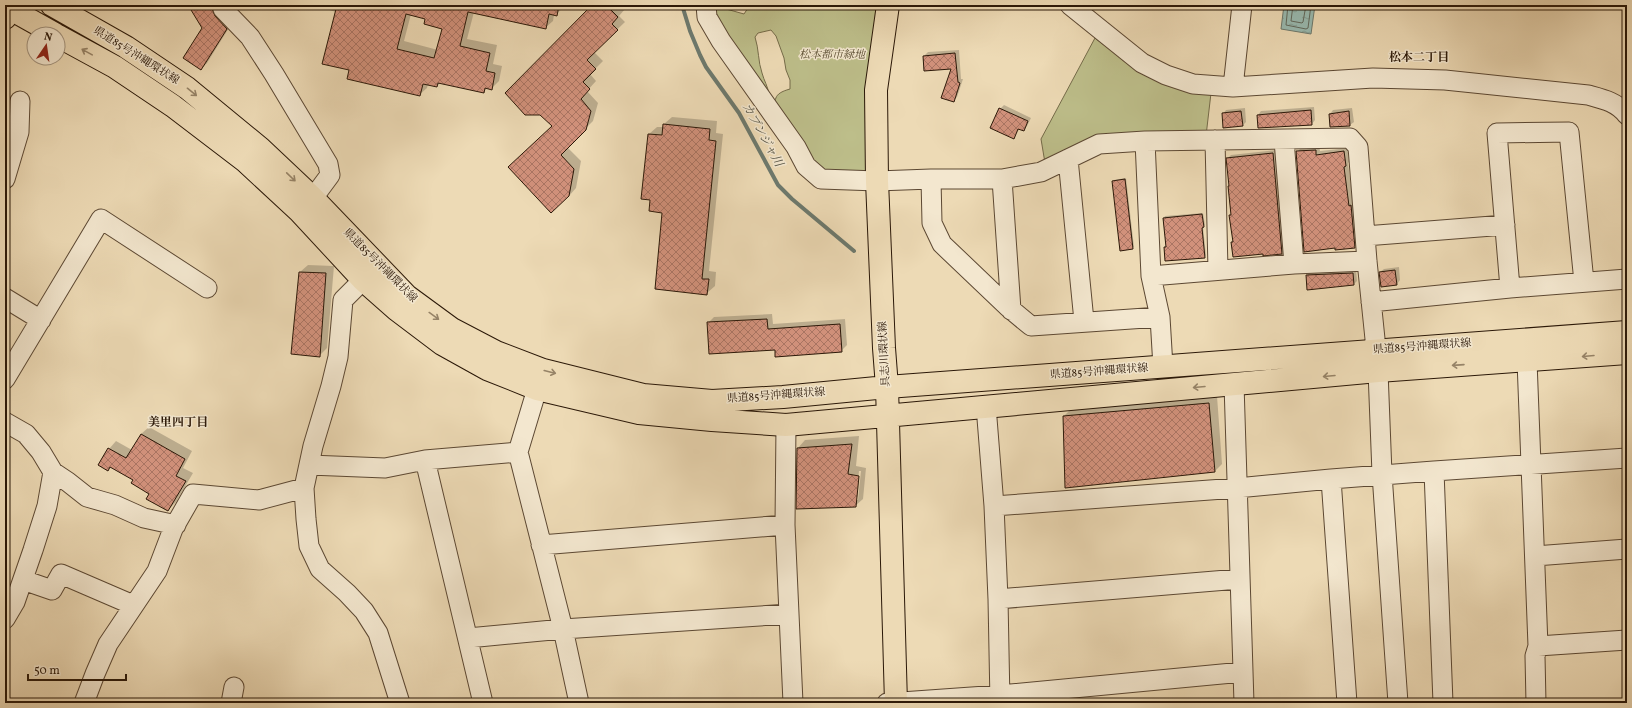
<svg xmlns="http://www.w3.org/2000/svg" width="1632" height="708" font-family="Vollkorn,'Noto Serif JP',serif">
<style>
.green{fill:#bdbe8a;stroke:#746b49}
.water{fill:url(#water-ripples);stroke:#6d796d}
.shadow{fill:#0003;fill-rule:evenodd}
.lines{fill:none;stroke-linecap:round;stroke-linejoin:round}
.shore{stroke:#62695c;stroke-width:1}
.stream{stroke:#6d796d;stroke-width:4}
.building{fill:url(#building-cross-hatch);stroke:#2b1808;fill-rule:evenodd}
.minor-casing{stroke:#5c4833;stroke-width:21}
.major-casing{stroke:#2b1808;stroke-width:24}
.highway-casing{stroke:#2b1808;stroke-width:24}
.minor{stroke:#f3e7cf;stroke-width:19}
.major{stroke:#eddab5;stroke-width:22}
.highway{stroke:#eddab5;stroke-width:22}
.oneway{stroke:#968367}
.labels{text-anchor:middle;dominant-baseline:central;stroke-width:3;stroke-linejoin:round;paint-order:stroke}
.park-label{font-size:11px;font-style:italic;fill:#574a2f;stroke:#f3e7cf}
.street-label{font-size:11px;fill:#2b1808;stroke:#f3e7cf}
.neighbourhood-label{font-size:12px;font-weight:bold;fill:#2b1808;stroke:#f3e7cf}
.water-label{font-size:12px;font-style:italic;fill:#525143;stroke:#f3e7cf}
</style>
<defs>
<pattern id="water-ripples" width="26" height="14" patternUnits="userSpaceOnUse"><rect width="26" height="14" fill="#99bab0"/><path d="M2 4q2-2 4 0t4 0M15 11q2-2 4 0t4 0" fill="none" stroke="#849f96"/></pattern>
<pattern id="building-cross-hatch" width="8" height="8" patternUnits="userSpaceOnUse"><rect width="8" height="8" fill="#d1917b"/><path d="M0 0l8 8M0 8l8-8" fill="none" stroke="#aa7563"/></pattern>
</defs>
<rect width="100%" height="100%" fill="#eddab5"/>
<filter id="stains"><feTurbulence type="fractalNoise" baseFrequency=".005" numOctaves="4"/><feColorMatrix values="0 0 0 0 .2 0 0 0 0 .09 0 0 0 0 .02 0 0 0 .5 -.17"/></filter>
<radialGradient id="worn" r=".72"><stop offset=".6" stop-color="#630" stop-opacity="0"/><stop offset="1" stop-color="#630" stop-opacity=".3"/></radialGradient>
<path class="green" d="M 712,5 L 744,14 L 750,5 L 888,5 L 877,181 L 821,179 L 773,116 C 776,99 772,94 790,89 L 790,80 L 786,70 L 784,58 L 776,36 L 771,30 L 758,33 L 755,37 C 759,49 758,62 762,73 C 764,81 768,86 769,95 L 721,41 Z
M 1095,38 L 1133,67 L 1211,93 L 1206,136 L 1113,137 L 1045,163 L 1041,139 Z"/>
<path class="water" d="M 1284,5 L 1315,5 L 1311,34 L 1281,29 Z"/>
<path class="shadow" d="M 189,5 L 218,5 L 232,23 L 207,63 L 201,69 L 203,28 Z
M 327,5 L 565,5 L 556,15 L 554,15 L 553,21 L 545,28 L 474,12 L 467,39 L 497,45 L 493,64 L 502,66 L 499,81 L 491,89 L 488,88 L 483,92 L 441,82 L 437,86 L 428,84 L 427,88 L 419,95 L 351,69 L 336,12 L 326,9 ZM 411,14 L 426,18 L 443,28 L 438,50 L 404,41 Z
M 593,5 L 620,5 L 625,9 L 619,16 L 625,22 L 594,52 L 603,61 L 590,74 L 596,81 L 587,91 L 598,103 L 593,121 L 567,147 L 581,161 L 576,188 L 569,196 L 553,126 Z
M 959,50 L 961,79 L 963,79 L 957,97 L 953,101 L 952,68 L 924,56 L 928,52 Z
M 1004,105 L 1031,118 L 1027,126 L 1023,130 L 1020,128 L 1014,138 L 1000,109 Z
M 1314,107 L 1315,120 L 1312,124 L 1293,126 L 1293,125 L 1258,115 L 1261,111 Z
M 1245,108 L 1246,122 L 1243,125 L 1223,114 L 1226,110 Z
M 1352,108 L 1354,122 L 1350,125 L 1330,114 L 1333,110 Z
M 672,117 L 717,121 L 716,133 L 723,134 L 709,271 L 716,272 L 715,286 L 707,293 L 663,212 L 651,199 L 649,134 L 657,127 L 664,127 L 664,124 Z
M 1319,146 L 1320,151 L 1348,148 L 1349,162 L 1348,163 L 1353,202 L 1355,202 L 1358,244 L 1354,247 L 1297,152 L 1301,148 Z
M 1276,150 L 1285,249 L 1282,253 L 1264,253 L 1232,243 L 1234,241 L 1230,215 L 1232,214 L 1229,186 L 1230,185 L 1227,159 L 1231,155 Z
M 1126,178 L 1134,247 L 1132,248 L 1113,181 L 1114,180 Z
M 1203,213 L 1205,225 L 1203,227 L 1206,255 L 1205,257 L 1165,248 L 1167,246 L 1164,218 L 1165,216 Z
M 308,265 L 334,266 L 327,348 L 319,356 L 300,272 Z
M 1399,267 L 1400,280 L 1397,284 L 1380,272 L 1384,269 Z
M 1356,269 L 1357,281 L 1354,284 L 1307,275 L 1310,272 Z
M 772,314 L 773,324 L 845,319 L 847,345 L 841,351 L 776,349 L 708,323 L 714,317 Z
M 1217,396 L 1222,464 L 1215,471 L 1064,416 L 1072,408 Z
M 149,427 L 192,451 L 183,468 L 193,473 L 176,502 L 168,510 L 134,480 L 111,466 L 108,469 L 109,449 L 116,441 L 132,450 L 141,434 Z
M 859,436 L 856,466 L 866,468 L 863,499 L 855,506 L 797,508 L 798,448 L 805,440 ZM 859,471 L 861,471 L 858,500 L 856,500 Z"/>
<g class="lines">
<path class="shore" d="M 1288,5 L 1286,25 L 1306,29 L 1308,28 L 1311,5
M 1293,5 L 1291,21 L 1302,23 L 1303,22 L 1306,5"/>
<path class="stream" d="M 682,5 L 690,31 L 700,55 L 706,67 L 739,113 L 778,185 L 792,199 L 854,251"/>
</g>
<path class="building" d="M 188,5 L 211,5 L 215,16 L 227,29 L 201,70 L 183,58 L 202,28 Z
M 337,5 L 559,5 L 557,16 L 549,14 L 546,29 L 468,12 L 460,46 L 490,53 L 486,71 L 495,73 L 492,90 L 485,88 L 484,93 L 438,83 L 437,87 L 423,84 L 420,96 L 347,79 L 349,70 L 322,64 ZM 406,14 L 425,19 L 424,24 L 442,29 L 434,58 L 397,49 Z
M 592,5 L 606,5 L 618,17 L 612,24 L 618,30 L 587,60 L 596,69 L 583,82 L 590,89 L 581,99 L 591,111 L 586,130 L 561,155 L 574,169 L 569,196 L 551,213 L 508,167 L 552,126 L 540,115 L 525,115 L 505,93 Z
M 955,53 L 958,82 L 960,83 L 954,102 L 941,98 L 951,69 L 924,71 L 923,56 Z
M 999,108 L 1028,121 L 1024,131 L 1018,129 L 1014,139 L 990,128 Z
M 1311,110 L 1312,125 L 1258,128 L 1257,115 Z
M 1241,111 L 1243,126 L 1223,128 L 1222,113 Z
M 1349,111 L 1350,126 L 1330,127 L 1329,114 Z
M 663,124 L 710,129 L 709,140 L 716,141 L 702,279 L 709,279 L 707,295 L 655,289 L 662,213 L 649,211 L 650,200 L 641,199 L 648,134 L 662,135 Z
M 1316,150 L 1316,155 L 1344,151 L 1346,166 L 1344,167 L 1349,206 L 1351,205 L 1355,248 L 1335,250 L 1335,248 L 1304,252 L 1296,151 Z
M 1273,153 L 1282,254 L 1263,256 L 1263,254 L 1233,257 L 1231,242 L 1233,242 L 1229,215 L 1231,215 L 1228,186 L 1229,186 L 1226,158 Z
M 1125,179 L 1133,249 L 1120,251 L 1112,181 Z
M 1202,214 L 1204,227 L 1202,228 L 1205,258 L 1165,261 L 1164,247 L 1166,247 L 1163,218 Z
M 1395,270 L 1397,285 L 1381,287 L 1379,272 Z
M 299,272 L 326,273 L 320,357 L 291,354 Z
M 1353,273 L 1354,285 L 1307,290 L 1306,275 Z
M 767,319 L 768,329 L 840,324 L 842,352 L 775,357 L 775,350 L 709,354 L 707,322 Z
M 1209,403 L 1215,472 L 1065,488 L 1063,416 Z
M 141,434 L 185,459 L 176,476 L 186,481 L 168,511 L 146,499 L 149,494 L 131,483 L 133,480 L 110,467 L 108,471 L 98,465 L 108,448 L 126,458 Z
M 852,444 L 848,474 L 859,476 L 856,507 L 796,509 L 797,448 Z"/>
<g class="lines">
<g class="minor-casing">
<path id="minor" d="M 222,5 L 223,9 L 250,37 L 274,74 L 328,164 L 330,175 L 313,198
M 706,5 L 707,17 L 721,41 L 796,147 L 806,166 L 821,179 L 877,181 L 931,179 L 1002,179 L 1041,172 L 1099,144 L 1145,141 L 1350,138 L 1358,147 L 1367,261 L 1375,339 L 1374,351
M 1070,5 L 1142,63 L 1166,75 L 1193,84 L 1233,87 L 1373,78 L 1445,80 L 1588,95 C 1603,99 1617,102 1627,115
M 1233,87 L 1242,5
M 1215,140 L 1218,270
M 1284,140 L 1294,264
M 1145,141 L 1151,276 L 1160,317 L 1163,367
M 1068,159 L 1084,321
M 5,179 L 19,132 L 20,101
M 931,179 L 932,223 L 942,244 L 1008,307 L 1031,326 L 1160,317
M 1002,179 L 1011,310
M 1365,236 L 1505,225
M 1151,276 L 1294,264 L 1367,261
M 363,280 L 343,300 L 338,357 L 331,386 L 313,446 L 304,488 L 306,519 L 309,546 L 320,569 L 347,593 L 364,611 L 378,633 L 400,703
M 1510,288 L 1497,133 L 1569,132 L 1584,282
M 5,298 L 41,320
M 1371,302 L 1510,288 L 1627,279
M 1527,361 L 1538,646 L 1535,656 L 1536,703
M 1378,371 L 1382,474 L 1398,703
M 5,379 L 101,219 L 207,288
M 1234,384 L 1244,703
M 537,389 L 518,452 L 563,629 L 579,703
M 986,406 L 994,506
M 5,422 L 26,434 L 41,452 L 53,472 L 68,482 L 87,497 L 115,505 L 144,518 L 176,525
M 425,460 L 483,703
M 309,465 L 385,468 L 425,460 L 518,452
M 1331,479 L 1434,471
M 785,525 L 786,425
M 541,545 L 785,525 L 793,703
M 1535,556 L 1627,549
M 23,580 L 52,590 L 61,574 L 133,605
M 998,599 L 1239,579
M 5,619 L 15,602 L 33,550 L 47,506 L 53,472
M 468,638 L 563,629 L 789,614
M 1538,646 L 1627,640
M 84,703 L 95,674 L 108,644 L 157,571 L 173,529 L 193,494 L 259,500 L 304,488
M 231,703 L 234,687
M 887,703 L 1000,695 L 1243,672
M 1000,703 L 998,599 L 994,506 L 1237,488 L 1331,479 L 1347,703
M 1443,703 L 1434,471 L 1627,458"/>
</g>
<g class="major-casing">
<path id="major" d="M 52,5 L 126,47 L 187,88 L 260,148 L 313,198 L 407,296 L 452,329 L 496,352 L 543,370 L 643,395 L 712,401 L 783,397 L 887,387 L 1627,332
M 888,5 L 876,90 L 877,181 L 884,348 L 887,387 L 896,703
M 5,6 L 55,34
M 58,36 L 115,67 L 173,106 L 245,161 L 300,212 L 363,280 L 397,310 L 442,344 L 487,369 L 537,389 L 639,413 L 712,420 L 786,425 L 1378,371 L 1627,353"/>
</g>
<g class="highway-casing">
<path id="highway" d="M 5,18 L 9,5"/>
</g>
<use href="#minor" class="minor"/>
<use href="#major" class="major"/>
<use href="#highway" class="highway"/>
</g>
<defs><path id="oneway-shaft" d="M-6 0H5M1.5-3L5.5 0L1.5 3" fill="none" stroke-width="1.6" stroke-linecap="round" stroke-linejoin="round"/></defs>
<g class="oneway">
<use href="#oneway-shaft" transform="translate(87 52) rotate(-151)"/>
<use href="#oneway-shaft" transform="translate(192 92) rotate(39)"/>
<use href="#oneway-shaft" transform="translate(291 177) rotate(44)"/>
<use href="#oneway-shaft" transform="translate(434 316) rotate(36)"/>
<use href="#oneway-shaft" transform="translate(1588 356) rotate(175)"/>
<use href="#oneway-shaft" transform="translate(1458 365) rotate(176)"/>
<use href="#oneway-shaft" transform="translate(550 372) rotate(14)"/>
<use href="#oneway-shaft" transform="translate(1329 376) rotate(175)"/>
<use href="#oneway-shaft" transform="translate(1199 387) rotate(175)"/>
</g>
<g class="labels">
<g class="park-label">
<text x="832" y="55">松本都市緑地</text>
</g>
<g class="street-label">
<text transform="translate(136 56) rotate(32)">県道85号沖縄環状線</text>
<text transform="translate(380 266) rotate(45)">県道85号沖縄環状線</text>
<text transform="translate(1422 347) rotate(-4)">県道85号沖縄環状線</text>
<text transform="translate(885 354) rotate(-93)">具志川環状線</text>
<text transform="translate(1099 372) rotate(-4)">県道85号沖縄環状線</text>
<text transform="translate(776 396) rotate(-4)">県道85号沖縄環状線</text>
</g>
<g class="neighbourhood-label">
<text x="1419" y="58">松本二丁目</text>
<text x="178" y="423">美里四丁目</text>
</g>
<g class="water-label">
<text transform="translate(762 135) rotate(61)">カブンジャ川</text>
</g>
</g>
<rect width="1632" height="708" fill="none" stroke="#eddab5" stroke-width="20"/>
<rect x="6" y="6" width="1620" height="696" fill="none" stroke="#2b1808" stroke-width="2"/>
<rect x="10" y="10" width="1612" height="688" fill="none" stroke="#2b1808"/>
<g transform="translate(46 46) rotate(13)"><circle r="19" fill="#f3e7cf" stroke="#a3947f"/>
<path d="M0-3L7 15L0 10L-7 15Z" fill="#8f2418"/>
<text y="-6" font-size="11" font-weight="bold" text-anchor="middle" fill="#2b1808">N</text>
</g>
<path d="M28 674v6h98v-6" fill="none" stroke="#2b1808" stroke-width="2"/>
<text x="34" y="674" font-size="12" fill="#2b1808" stroke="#f3e7cf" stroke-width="3" paint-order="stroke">50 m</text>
<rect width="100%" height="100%" filter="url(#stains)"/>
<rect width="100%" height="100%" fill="url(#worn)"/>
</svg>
